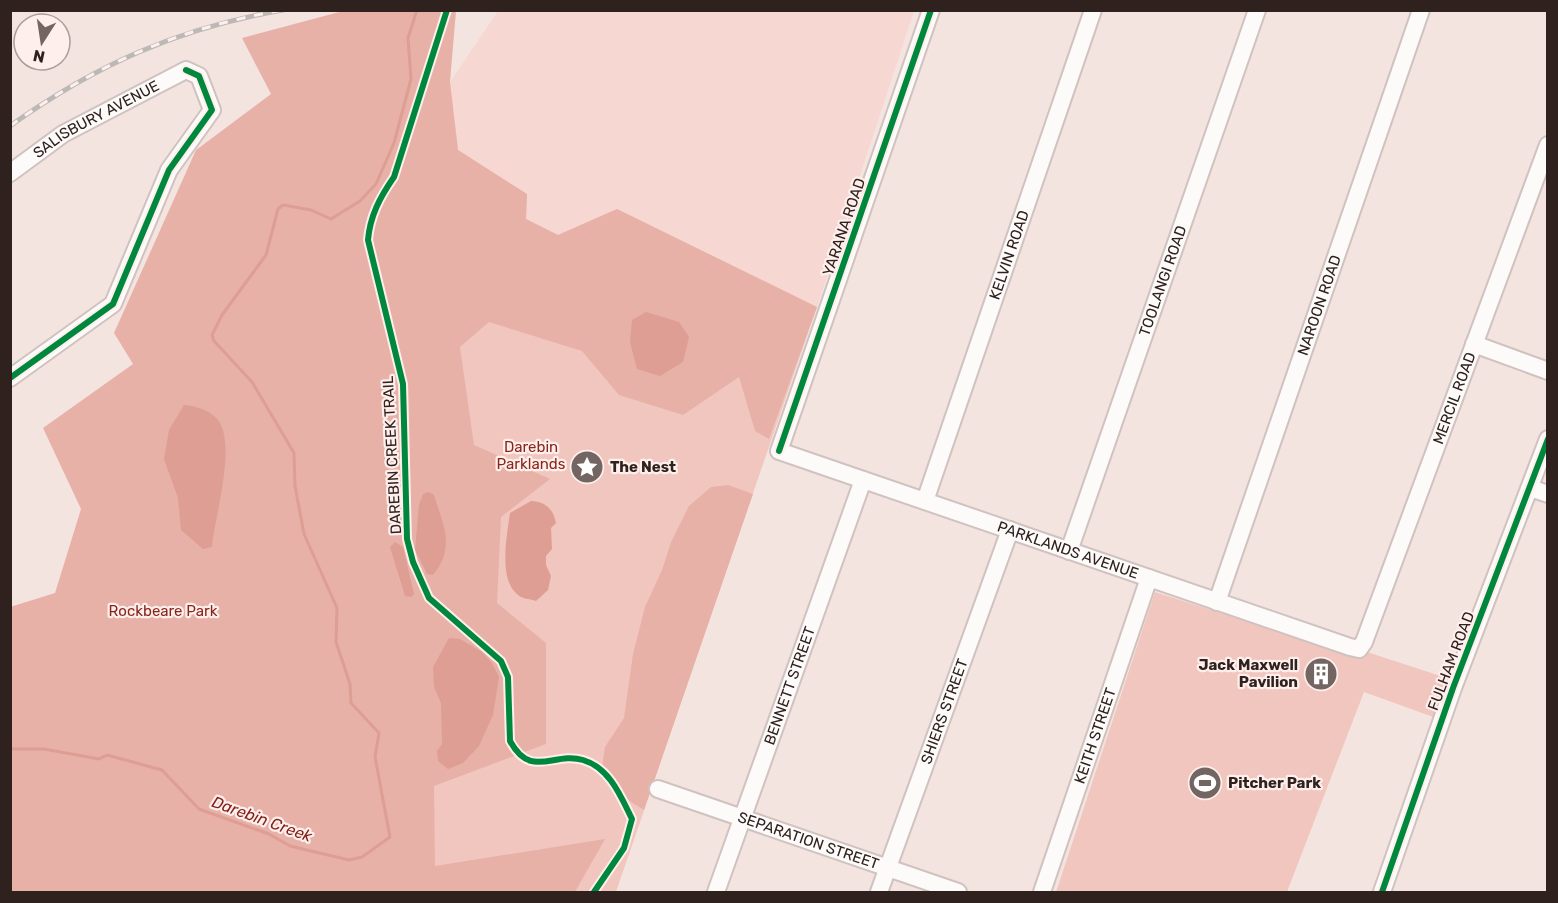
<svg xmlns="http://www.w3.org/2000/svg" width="1558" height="903" font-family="Rubik,sans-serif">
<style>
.built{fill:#f7d7d1}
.green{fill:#f1c6be}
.forest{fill:#e7b1a8}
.water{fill:#de9e93}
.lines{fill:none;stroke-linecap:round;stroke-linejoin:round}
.stream{stroke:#de9e93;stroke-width:3}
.minor-casing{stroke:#d0c2bf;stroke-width:20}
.minor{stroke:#fdfbfa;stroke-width:16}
.rail-casing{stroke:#bcb8b6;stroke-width:5}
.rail{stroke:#feefec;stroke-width:3;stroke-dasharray:9;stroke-linecap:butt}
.cycleway-casing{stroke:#feefec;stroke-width:10}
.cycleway{stroke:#00873e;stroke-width:6}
.labels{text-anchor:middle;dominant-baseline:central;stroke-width:4.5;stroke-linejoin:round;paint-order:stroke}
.street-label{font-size:15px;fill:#2e211e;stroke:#feefec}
.park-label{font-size:15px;fill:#89261b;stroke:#feefec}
.poi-label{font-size:15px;font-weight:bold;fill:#2e211e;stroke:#feefec;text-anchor:start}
.water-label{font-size:16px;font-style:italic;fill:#842016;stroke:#feefec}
</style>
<rect width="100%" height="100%" fill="#f4e4e0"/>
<path class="built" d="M 498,11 L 914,11 L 817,307 L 617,209 L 558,235 L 526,219 L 527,194 L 458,150 L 450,82 Z"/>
<path class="green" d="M 450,82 L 458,150 L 527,194 L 526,219 L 558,235 L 617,209 L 817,307 L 616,892 L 11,892 L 10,768 Z
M 1155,592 L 1358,657 L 1367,652 L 1450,679 L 1436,718 L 1364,692 L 1287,892 L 1056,892 Z"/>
<path class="forest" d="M 343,11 L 456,11 L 450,82 L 458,150 L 527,194 L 526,219 L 558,235 L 617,209 L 817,307 L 769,439 L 755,431 L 739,377 L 683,415 L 619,395 L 582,351 L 489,322 L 460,347 L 474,445 L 550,479 L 501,517 L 497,603 L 546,643 L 546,744 L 434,786 L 435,866 L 605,839 L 575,892 L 11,892 L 10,607 L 55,593 L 81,509 L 43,428 L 133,364 L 114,333 L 196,150 L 271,94 L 242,38 Z
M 728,485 L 753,494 L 644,810 L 628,800 L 602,766 L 605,747 L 624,718 L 633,654 L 645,607 L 662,570 L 671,542 L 689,506 L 711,487 Z"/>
<path class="water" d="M 646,312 L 679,322 L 689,337 L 683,362 L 660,376 L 637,369 L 630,342 L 632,320 Z
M 184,405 C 197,406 213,411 220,423 C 235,451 215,515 212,547 L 203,549 L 181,530 L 178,498 L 164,459 L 169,430 Z
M 429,492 L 434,495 C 443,525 456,547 433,575 L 427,574 L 415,550 L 419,505 L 423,494 Z
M 531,501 C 545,502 553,508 556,523 L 551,528 L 552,549 L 546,556 L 546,565 L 551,576 L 548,590 L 536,601 C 531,599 522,599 518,595 C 498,580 507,535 510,513 Z
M 395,542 L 403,547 L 414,594 L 411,597 L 405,596 L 390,547 Z
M 449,638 L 460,639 L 482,652 L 492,663 L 499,677 L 493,715 L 479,746 L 463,763 L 448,769 L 438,761 L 437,751 L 442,744 L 441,703 L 434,687 L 433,667 Z"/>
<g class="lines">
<path class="stream" d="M 10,749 L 44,749 L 99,759 L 107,755 L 162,770 L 199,809 L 269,834 L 290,846 L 349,860 L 362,857 L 390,837 L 375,757 L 379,733 L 351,703 L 350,684 L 336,642 L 337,608 L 304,534 L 295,486 L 294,453 L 252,382 L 214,341 L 212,335 L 222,315 L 266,255 L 278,209 L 283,205 L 311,210 L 331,219 L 360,201 L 376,184 L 394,143 L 411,79 L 408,38 L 417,10"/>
<g class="minor-casing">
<g id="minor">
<path id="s1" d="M 931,10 L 779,451 L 1350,647 L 1359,649 L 1364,642 L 1548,145"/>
<path id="s2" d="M 10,173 L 63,134 L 186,70 L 199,76 L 212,110 L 169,170 L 113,304 L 10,378"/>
<path d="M 1474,344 L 1548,371"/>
<path d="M 1530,488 L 1548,494"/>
<path id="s3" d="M 925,501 L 1093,10"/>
<path id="s4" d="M 1069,551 L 1257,10"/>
<path id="s5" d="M 1217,602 L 1421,10"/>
<path id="s6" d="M 658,789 L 958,892"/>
<path id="s7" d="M 716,892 L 863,480"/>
<path id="s8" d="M 879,892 L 1010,530"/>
<path id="s9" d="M 1042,892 L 1149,578"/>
<path d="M 1382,892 L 1453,688 L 1548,439"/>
</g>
</g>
<use href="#minor" class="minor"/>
<g class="rail-casing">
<path id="rail" d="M 10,126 C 97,64 179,28 283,10"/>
</g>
<use href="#rail" class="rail"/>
<g class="cycleway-casing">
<path id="cycleway" d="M 447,10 L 394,177 C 380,197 370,216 368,240 L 403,384 L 407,539 L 413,562 L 429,598 L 501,661 L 508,677 L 510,741 C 531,780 554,751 583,760 C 610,768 621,797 632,819 L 624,848 L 594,892
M 10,378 L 113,304 L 169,170 L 212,110 L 199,76 L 186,70
M 779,451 L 931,10
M 1382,892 L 1453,688 L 1548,439"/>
</g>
<use href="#cycleway" class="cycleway"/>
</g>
<defs>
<g id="sight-disc" transform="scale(1.725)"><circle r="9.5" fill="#736562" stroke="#feefec"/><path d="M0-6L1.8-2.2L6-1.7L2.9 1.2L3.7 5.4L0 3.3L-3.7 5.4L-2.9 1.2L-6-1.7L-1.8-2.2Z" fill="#fff"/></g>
<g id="building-disc" transform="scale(1.725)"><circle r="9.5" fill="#736562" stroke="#feefec"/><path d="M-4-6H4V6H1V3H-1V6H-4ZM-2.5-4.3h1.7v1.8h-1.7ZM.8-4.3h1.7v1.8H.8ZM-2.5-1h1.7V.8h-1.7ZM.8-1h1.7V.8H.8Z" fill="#fff"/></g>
<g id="stadium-disc" transform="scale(1.725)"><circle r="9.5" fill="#736562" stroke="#feefec"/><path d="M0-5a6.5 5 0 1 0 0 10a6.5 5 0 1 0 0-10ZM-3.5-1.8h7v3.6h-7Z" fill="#fff"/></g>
</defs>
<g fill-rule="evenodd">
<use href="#sight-disc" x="587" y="467"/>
<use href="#building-disc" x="1321" y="674"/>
<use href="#stadium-disc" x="1205" y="783"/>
</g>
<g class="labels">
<g class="street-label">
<text stroke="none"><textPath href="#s2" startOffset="102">SALISBURY AVENUE</textPath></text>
<text transform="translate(844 227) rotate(-71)">YARANA ROAD</text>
<text stroke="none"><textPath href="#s3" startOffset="260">KELVIN ROAD</textPath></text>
<text stroke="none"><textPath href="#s4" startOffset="286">TOOLANGI ROAD</textPath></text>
<text stroke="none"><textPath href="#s5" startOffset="314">NAROON ROAD</textPath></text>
<text stroke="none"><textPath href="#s1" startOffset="1348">MERCIL ROAD</textPath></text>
<text transform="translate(392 455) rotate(-93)">DAREBIN CREEK TRAIL</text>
<text stroke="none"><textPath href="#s1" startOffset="772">PARKLANDS AVENUE</textPath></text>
<text transform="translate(1451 661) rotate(-69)">FULHAM ROAD</text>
<text stroke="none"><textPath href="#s7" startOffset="219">BENNETT STREET</textPath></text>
<text stroke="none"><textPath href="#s8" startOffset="192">SHIERS STREET</textPath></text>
<text stroke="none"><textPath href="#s9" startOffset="165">KEITH STREET</textPath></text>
<text stroke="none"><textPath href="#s6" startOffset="159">SEPARATION STREET</textPath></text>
</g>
<g class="park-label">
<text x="531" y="447">Darebin<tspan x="531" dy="17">Parklands</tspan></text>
<text x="163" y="611">Rockbeare Park</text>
</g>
<g class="poi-label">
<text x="610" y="467">The Nest</text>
<text x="1298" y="665" text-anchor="end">Jack Maxwell<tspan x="1298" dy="17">Pavilion</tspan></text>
<text x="1228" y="783">Pitcher Park</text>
</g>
<g class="water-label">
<text transform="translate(262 819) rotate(20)">Darebin Creek</text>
</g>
</g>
<rect width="1558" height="903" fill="none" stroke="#2e211e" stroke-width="24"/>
<g transform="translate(42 42) rotate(192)"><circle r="28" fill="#feefec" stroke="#ab9d9a" stroke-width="1.5"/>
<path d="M0-4.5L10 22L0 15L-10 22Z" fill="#736562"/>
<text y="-9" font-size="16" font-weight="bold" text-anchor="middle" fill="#2e211e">N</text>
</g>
</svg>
